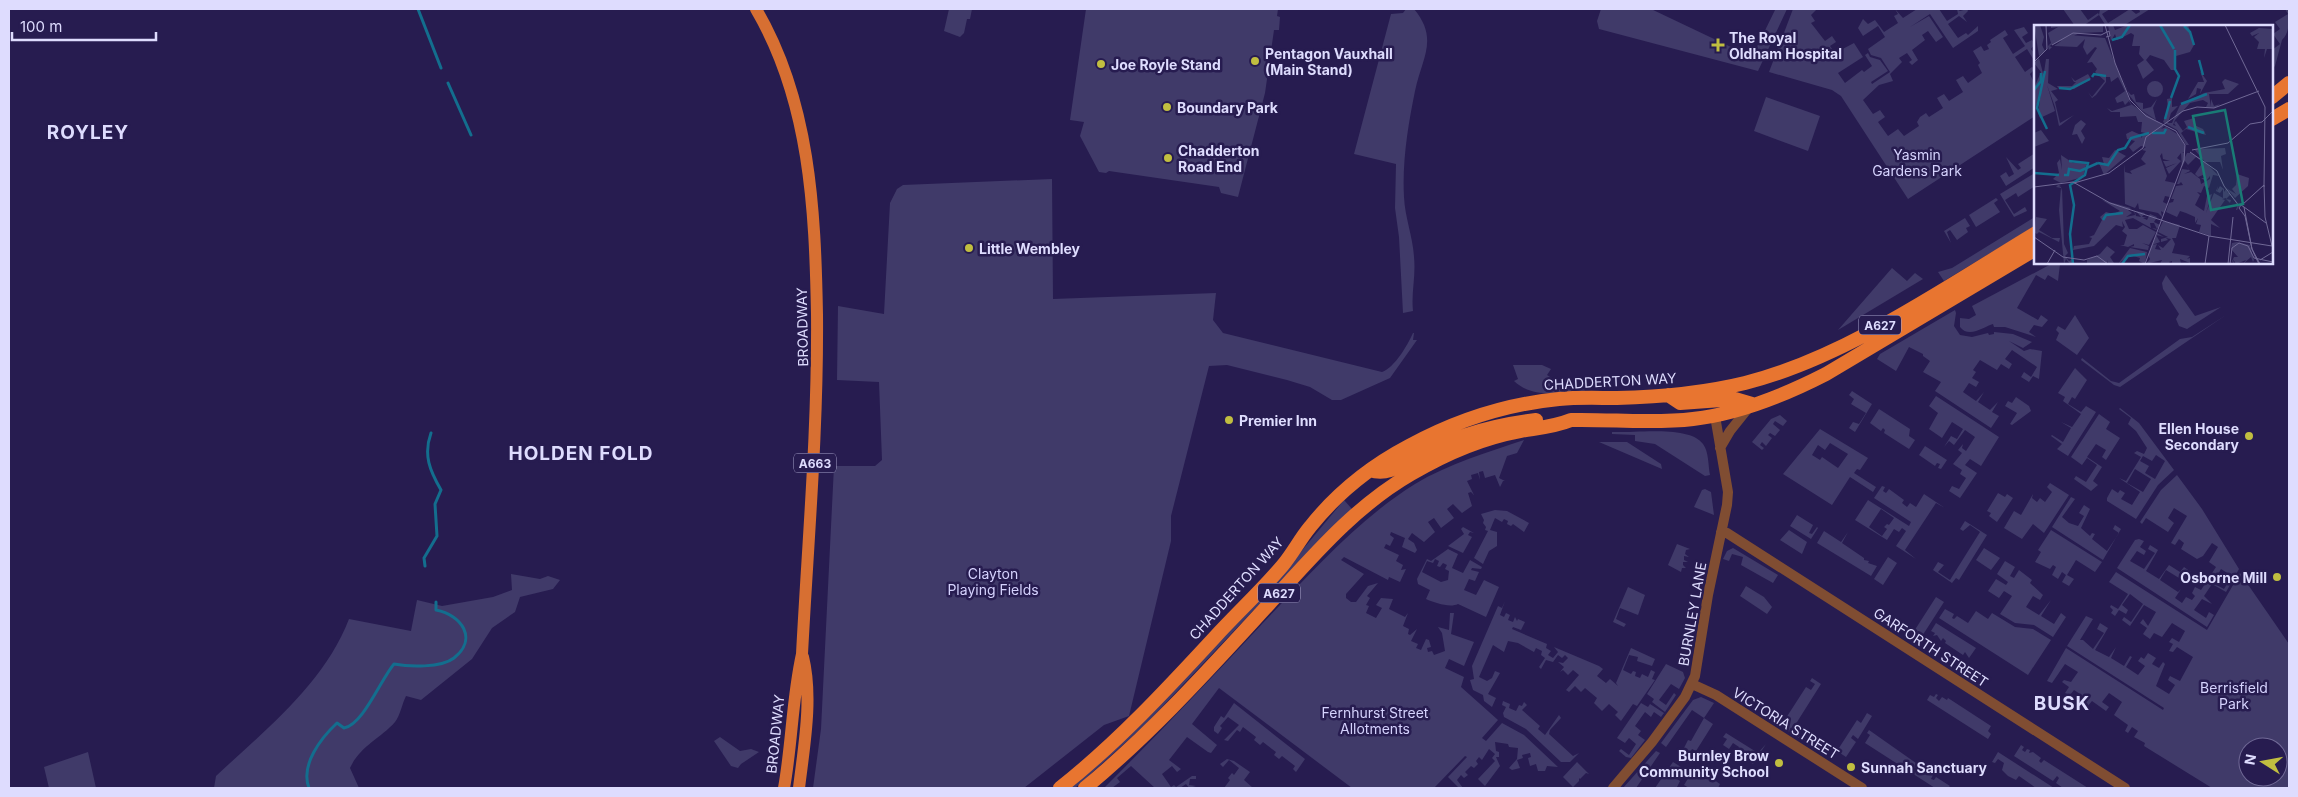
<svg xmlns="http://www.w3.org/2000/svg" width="2298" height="797" font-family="Inter,sans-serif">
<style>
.green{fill:#403a69;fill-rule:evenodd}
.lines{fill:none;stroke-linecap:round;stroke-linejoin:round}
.stream{stroke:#136e8e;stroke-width:3}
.tertiary{stroke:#804d32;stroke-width:10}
.primary{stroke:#d76f32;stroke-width:12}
.trunk{stroke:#e87530;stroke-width:14}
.poi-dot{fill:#c1be40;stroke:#271c50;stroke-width:2}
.labels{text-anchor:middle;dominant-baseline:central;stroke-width:5;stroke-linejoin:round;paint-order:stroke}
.shield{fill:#271c50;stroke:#a7a2ca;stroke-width:1}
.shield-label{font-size:12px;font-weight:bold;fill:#dedcfe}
.poi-label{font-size:14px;font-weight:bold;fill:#dedcfe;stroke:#271c50;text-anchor:start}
.park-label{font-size:14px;fill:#d5d2fd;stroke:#271c50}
.street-label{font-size:14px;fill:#dedcfe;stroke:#271c50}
.district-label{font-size:19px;font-weight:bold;letter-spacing:1px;fill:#dedcfe;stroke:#271c50}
.inset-river{fill:none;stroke:#136e8e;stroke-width:2.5}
.inset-road{fill:none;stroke:#706996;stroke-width:1}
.view{fill:#197b75;fill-opacity:0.15;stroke:#197b75;stroke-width:2.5}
.inset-edge{fill:none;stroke:#dedcfe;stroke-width:2.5}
</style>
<rect width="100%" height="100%" fill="#271c50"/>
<path class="green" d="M 949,9 L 972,9 L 970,19 L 967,19 L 964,33 L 960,37 L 944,31 Z
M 1086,9 L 1278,9 L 1277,16 L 1280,17 L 1279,30 L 1274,30 L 1265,93 L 1238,197 L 1221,193 L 1219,187 L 1109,171 L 1106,173 L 1099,172 L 1080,136 L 1084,122 L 1070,120 Z
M 1406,9 L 1414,9 C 1439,39 1422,58 1415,91 C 1408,125 1402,162 1404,197 C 1405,218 1413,237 1414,257 C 1416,276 1411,293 1413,311 L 1403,313 L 1399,237 L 1395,208 L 1396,164 L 1354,154 L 1391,14 L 1403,13 Z
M 1601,9 L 1651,9 L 1752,57 L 1775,10 L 1772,9 L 1787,9 L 1758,71 L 1599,29 L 1597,21 Z
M 1793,9 L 1817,9 L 1811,15 L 1815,21 L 1811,23 L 1825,41 L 1832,36 L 1836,42 L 1830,46 L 1835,53 L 1854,43 L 1863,57 L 1838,73 L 1845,83 L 1862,70 L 1864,72 L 1872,66 L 1865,55 L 1868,53 L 1870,57 L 1880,60 L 1888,71 L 1871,82 L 1872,84 L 1890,72 L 1881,58 L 1871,55 L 1868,49 L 1885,37 L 1878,26 L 1863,36 L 1858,28 L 1863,19 L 1868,24 L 1875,20 L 1884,32 L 1898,23 L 1894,16 L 1898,14 L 1895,9 L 1903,18 L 1917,9 L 1939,9 L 1947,21 L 1958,14 L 1957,9 L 1960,11 L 1967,9 L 1968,11 L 1963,16 L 1967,22 L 1959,16 L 1948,24 L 1958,38 L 1966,33 L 1968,35 L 1978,26 L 1978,31 L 1953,48 L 1930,14 L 1910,27 L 1929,16 L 1943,37 L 1936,42 L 1928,31 L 1922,35 L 1925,40 L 1912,50 L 1918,60 L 1912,65 L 1909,62 L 1912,60 L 1907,53 L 1899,58 L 1902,62 L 1890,74 L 1893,81 L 1879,85 L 1863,100 L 1873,114 L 1880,110 L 1885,117 L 1878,122 L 1888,136 L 1898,129 L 1904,136 L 1919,126 L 1917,122 L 1920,117 L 1926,113 L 1929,117 L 1943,108 L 1937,98 L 1944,94 L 1949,101 L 1963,92 L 1956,80 L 1963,76 L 1968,83 L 1982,73 L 1978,65 L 1980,63 L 1973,51 L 1981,46 L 1984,51 L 1989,49 L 1987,45 L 1991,42 L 1990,40 L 2005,30 L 2008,35 L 2003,38 L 2013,54 L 2025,46 L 2014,30 L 2024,27 L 2028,33 L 2022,37 L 2026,43 L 2032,40 L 2035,44 L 2031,49 L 2035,54 L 2035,62 L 2027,49 L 2015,57 L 2025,72 L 2032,67 L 2035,69 L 2030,74 L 2035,85 L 2035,116 L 1908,199 L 1841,96 L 1832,90 L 1769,72 Z
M 2063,9 L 2080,9 L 2088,20 L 2098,13 L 2099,15 L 2100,9 L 2110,9 L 2102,14 L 2108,23 L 2130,9 L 2136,14 L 2140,12 L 2139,9 L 2150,9 L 2123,26 L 2106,26 L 2099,15 L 2083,26 L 2075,26 Z
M 2285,9 L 2289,9 C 2289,19 2290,33 2282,40 L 2275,66 L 2272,69 L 2272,50 L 2280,44 L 2273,34 L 2280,29 L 2275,22 L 2288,14 Z
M 1766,97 L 1820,116 L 1808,151 L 1754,131 Z
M 2035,153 L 2035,167 L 2006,186 L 2000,176 L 2006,172 L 2009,177 L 2014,174 L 2006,157 L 2018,170 L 2021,168 L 2018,164 Z
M 2035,173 L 2035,186 L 2018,197 L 2016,193 L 2005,200 L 2014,214 L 2025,207 L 2027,211 L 2014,217 L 2000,194 Z
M 1052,179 L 1053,299 L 1216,293 L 1213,320 L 1223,333 L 1382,372 C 1395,367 1407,346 1413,333 L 1414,333 L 1413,340 L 1417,340 L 1390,378 L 1341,400 L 1332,400 L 1310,387 L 1287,380 L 1227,365 L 1209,366 L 1171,516 L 1171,541 L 1129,716 L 1104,725 L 1024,788 L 813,788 L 821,729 L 834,466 L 875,466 L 882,460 L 879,382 L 837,380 L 838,306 L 884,314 L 890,203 L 897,189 L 903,185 Z
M 1996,198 L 1998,200 L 1994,203 L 2000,212 L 1976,227 L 1969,215 Z
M 2035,217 L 2035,226 L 1944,281 L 1938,272 L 1952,268 Z
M 1965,218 L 1970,226 L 1966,228 L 1968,232 L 1957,240 L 1950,230 L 1947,232 L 1951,243 L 1944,231 Z
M 2053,263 L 2060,264 L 2058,281 L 2048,275 L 2045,280 L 2036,275 L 2017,308 L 2038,320 L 2041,315 L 2048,320 L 2042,327 L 2034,325 L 2029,332 L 2036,337 L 2005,327 L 1994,327 L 1993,324 C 1985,326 1969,339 1960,327 L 1960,318 L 1969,319 L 1976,315 L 1972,306 Z
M 1892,268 L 1907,281 L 1915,273 L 1923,279 L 1838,330 Z
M 2166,275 L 2195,316 L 2221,307 L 2187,329 L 2179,326 L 2176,319 L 2179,314 L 2163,289 L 2162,283 Z
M 1955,310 L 1956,313 L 1954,326 L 1960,335 L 1972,337 L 1988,333 L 1989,335 L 1994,334 L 1994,332 L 2013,334 L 2032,342 L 2023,348 L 2009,341 L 2024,351 L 2030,349 L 2042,351 L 2039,379 L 2033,376 L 2029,382 L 2021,377 L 2024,372 L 2031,377 L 2037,367 L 2012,350 L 2005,359 L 2012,364 L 2009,369 L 2001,364 L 1997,370 L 1980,360 L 1973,370 L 1976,372 L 1972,378 L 1979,382 L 1976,387 L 1969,383 L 1963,392 L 1976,401 L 1984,392 L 1978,402 L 1990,410 L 1998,402 L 1992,412 L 1999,416 L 1991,428 L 1935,391 L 1941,382 L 1923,372 L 1930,361 L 1923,356 L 1923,354 L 1909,347 L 1896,371 L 1877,359 L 1880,354 Z
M 2075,315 L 2089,338 L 2077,355 L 2056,340 L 2059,333 L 2056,330 L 2058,326 L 2065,330 Z
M 2226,315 L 2120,387 L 2114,385 L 2081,360 L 2082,358 L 2111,381 L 2119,383 L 2180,339 L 2192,337 Z
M 1513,365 L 1542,365 L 1551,369 L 1547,375 L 1570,390 L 1575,389 L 1575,384 L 1589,390 C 1563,392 1534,400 1514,381 L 1518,379 Z
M 2075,368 L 2087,380 L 2075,399 L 2072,397 L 2068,404 L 2081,412 L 2086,406 L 2096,412 L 2068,456 L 2057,449 L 2062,444 L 2051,436 L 2052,435 L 2063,442 L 2071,428 L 2061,422 L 2072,427 L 2081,414 L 2063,401 L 2065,397 L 2058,393 Z
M 1852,391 L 1872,404 L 1855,432 L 1849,428 L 1853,422 L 1859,424 L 1866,413 L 1851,404 L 1854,399 L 1849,395 Z
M 1936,396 L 1999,437 L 1981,466 L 1970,459 L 1965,465 L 1977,473 L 1960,498 L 1949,491 L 1952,486 L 1959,489 L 1966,478 L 1960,474 L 1962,470 L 1953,464 L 1962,453 L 1958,450 L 1963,444 L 1962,448 L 1966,451 L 1975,437 L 1965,430 L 1954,445 L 1949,441 L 1944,447 L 1951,436 L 1957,439 L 1963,429 L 1952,422 L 1942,438 L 1929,429 L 1938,413 L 1929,406 Z
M 2016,397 L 2029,406 L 2031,411 L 2012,425 L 2010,424 L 2017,413 L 2005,406 L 2008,401 L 2012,403 Z
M 2120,408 L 2139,423 L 2174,470 L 2158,485 L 2136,519 L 2107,501 L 2107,498 L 2112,489 L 2118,493 L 2120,490 L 2125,493 L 2121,499 L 2132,505 L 2140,492 L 2119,478 L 2126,481 L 2141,457 L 2134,453 L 2137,451 L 2144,454 L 2147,448 L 2136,431 L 2128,424 L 2131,418 L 2119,409 ZM 2156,455 L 2165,461 L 2155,479 L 2145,473 L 2149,466 L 2140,461 L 2143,456 L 2152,461 ZM 2135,469 L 2151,479 L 2143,492 L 2127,483 Z
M 1879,409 L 1910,429 L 1909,436 L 1915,440 L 1909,449 L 1884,433 L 1885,430 L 1883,428 L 1881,431 L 1870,423 Z
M 2099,414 L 2110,422 L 2106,429 L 2120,438 L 2106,460 L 2102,457 L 2106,450 L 2096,444 L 2087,457 L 2102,467 L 2093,481 L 2098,485 L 2091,491 L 2074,479 L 2076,476 L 2086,482 L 2097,465 L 2087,458 L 2082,465 L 2071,457 Z
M 1780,415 L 1787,421 L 1783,426 L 1775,421 L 1773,424 L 1780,430 L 1775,436 L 1770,433 L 1768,435 L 1772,438 L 1766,446 L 1762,442 L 1760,445 L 1764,448 L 1762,450 L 1752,442 L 1771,419 Z
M 1820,429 L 1868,458 L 1860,470 L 1857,469 L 1854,473 L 1876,487 L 1873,492 L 1850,477 L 1832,505 L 1783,474 ZM 1830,443 L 1848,454 L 1838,468 L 1822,457 L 1820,460 L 1812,455 L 1818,445 L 1825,450 Z
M 1612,432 C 1635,433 1690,425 1703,444 C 1709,452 1708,465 1710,475 L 1705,476 L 1655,444 L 1635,441 L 1635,435 L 1612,434 Z
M 1524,440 L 1517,453 L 1507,456 L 1499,478 L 1505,481 L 1503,481 L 1500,487 L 1495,475 L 1485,478 L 1483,471 L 1479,472 L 1480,480 L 1478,473 L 1471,475 L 1472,479 L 1467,481 L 1474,495 L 1471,492 L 1468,493 L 1472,506 L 1462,513 L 1453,504 L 1447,509 L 1454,518 L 1441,528 L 1434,518 L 1428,522 L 1435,532 L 1424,542 L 1412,533 L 1408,539 L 1414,543 L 1417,550 L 1415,553 L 1402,547 L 1405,538 L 1391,532 L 1390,535 L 1394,538 L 1390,546 L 1386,544 L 1384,548 L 1399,555 L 1396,561 L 1403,565 L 1401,570 L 1406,569 L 1400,582 L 1389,577 L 1388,580 L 1344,557 L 1341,560 L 1364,574 L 1346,594 L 1346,598 L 1351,602 L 1356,602 L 1368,586 L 1378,583 L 1367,596 L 1370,598 L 1366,605 L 1369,606 L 1366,613 L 1376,618 L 1382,608 L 1376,605 L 1381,598 L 1393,599 L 1389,609 L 1405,617 L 1408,613 L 1403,626 L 1409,629 L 1408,634 L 1410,635 L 1417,629 L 1411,641 L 1418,644 L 1416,648 L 1421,650 L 1426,639 L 1429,640 L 1431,647 L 1427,648 L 1428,652 L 1432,651 L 1434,655 L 1445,651 L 1442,633 L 1438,627 L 1449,630 L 1450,613 L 1454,613 L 1451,634 L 1474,642 L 1464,666 L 1449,659 L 1445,668 L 1464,677 L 1461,687 L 1498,720 L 1482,738 L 1486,741 L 1502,723 L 1524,735 L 1558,767 L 1547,766 L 1545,771 L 1538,771 L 1536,764 L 1530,766 L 1528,758 L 1531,757 L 1530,753 L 1522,755 L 1523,758 L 1517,760 L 1520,768 L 1512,770 L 1509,768 L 1517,759 L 1518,748 L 1509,747 L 1508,744 L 1495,742 L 1496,751 L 1499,752 L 1499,757 L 1496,757 L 1500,766 L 1485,786 L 1478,779 L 1495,761 L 1492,758 L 1495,754 L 1489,749 L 1482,760 L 1479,757 L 1476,761 L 1478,764 L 1474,768 L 1471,766 L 1465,772 L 1468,775 L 1464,778 L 1461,775 L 1457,780 L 1463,788 L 1459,788 L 1448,777 L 1467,757 L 1465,756 L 1434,788 L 1352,788 L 1219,688 L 1192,724 L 1217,745 L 1211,753 L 1208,752 L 1187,737 L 1169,760 L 1181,769 L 1177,772 L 1172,766 L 1162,774 L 1171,787 L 1174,785 L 1176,787 L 1192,776 L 1196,776 L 1196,779 L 1190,779 L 1189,785 L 1196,786 L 1189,788 L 1186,784 L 1180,788 L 1155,788 L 1131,766 L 1117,778 L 1120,782 L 1112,788 L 1104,788 C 1158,734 1210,680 1262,624 C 1309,575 1357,520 1415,484 C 1448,464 1488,452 1524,440 Z
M 1599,442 L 1627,442 L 1661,464 L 1662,469 Z
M 1925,446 L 1947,460 L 1941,469 L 1938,468 L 1940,464 L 1937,463 L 1935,466 L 1919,455 Z
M 2177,475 L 2202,509 L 2239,569 L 2226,592 L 2212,584 L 2204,596 L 2212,604 L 2202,599 L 2194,610 L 2206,618 L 2209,612 L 2214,615 L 2207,627 L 2117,568 L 2135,540 L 2139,539 L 2144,541 L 2140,547 L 2146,551 L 2144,555 L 2137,551 L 2130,561 L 2144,569 L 2155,553 L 2148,549 L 2150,545 L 2158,550 L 2146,571 L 2159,579 L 2169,565 L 2180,572 L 2184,567 L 2191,572 L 2186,579 L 2181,576 L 2179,578 L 2166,570 L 2160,580 L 2178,592 L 2181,589 L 2175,598 L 2182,603 L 2186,597 L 2192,600 L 2195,596 L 2192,593 L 2195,587 L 2201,590 L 2205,584 L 2199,581 L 2202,577 L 2224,589 L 2232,576 L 2221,569 L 2217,576 L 2212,573 L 2216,567 L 2209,562 L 2218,547 L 2212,543 L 2203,556 L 2197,559 L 2181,549 L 2184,543 L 2179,539 L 2175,545 L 2171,543 L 2187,516 L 2174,508 L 2168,518 L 2174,523 L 2168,532 L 2146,518 L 2142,524 L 2140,522 L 2161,490 Z
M 2050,483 L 2069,495 L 2044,533 L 2033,524 L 2022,539 L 2004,528 L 2014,511 L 2021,515 L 2033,494 L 2032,498 L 2037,502 L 2040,498 L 2045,502 L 2052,492 L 2047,487 Z
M 1882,486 L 1885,487 L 1883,491 L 1886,493 L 1889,489 L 1904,500 L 1902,503 L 1907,507 L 1910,503 L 1916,507 L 1924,494 L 1945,508 L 1936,503 L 1905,550 L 1916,559 L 1896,546 L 1906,531 L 1902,528 L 1899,532 L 1894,529 L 1887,540 L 1855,520 L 1868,500 L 1909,526 L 1911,522 L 1874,498 ZM 1881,509 L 1894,518 L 1889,525 L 1887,524 L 1884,527 L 1887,529 L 1882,536 L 1869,527 Z
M 1705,489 L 1711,492 L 1714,515 L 1694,507 L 1702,490 Z
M 1998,493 L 2005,497 L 2007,494 L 2013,498 L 1997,522 L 1989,516 L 1991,513 L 1987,511 Z
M 2071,497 L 2075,499 L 2062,517 L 2069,523 L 2078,526 L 2084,516 L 2079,513 L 2084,505 L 2090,509 L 2081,528 L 2090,536 L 2092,533 L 2095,534 L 2092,539 L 2107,551 L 2119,533 L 2113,529 L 2115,525 L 2121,529 L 2103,560 L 2052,527 Z
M 1344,500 L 1352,509 L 1323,537 L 1145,725 L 1075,788 L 1069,788 L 1294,560 Z
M 1495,510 L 1507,511 L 1529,523 L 1524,532 L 1513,524 L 1511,526 L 1507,524 L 1508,521 L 1504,519 L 1502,522 L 1495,518 L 1490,530 L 1497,532 L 1497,546 L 1489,551 L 1483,564 L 1474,558 L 1488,531 L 1485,530 L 1486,527 L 1483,523 L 1484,520 L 1481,514 Z
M 1797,515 L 1813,525 L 1809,533 L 1812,534 L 1817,527 L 1818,528 L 1811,539 L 1790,526 Z
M 1965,521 L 1987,535 L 1959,580 L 1956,578 L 1952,583 L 1933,570 L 1938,562 L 1944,565 L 1938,572 L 1950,580 L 1980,532 L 1970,525 L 1963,531 L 1960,529 Z
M 1463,527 L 1474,533 L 1470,532 L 1468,535 L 1472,537 L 1463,553 L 1448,546 L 1464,534 L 1461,529 Z
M 1789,530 L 1807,542 L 1802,554 L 1780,540 Z
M 2051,530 L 2102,562 L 2095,572 L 2076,560 L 2067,575 L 2074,579 L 2069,586 L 2062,582 L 2066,575 L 2062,572 L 2058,579 L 2052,575 L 2056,567 L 2053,565 L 2050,569 L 2035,562 L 2041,552 L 2038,550 Z
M 1824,531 L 1841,542 L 1848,532 L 1842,543 L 1864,558 L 1864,560 L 1869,561 L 1868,563 L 1877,566 L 1871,576 L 1817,543 Z
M 1677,544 L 1690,549 L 1686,550 L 1685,554 L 1689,557 L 1684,556 L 1684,560 L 1688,562 L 1683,562 L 1683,565 L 1686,568 L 1682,568 L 1681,572 L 1668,565 Z
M 1733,548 L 1778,575 L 1773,583 L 1741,565 L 1743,557 L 1732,554 L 1729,561 L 1723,559 L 1727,551 Z
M 1984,548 L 2000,558 L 1991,570 L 1976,560 Z
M 1448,549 L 1458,554 L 1452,568 L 1463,573 L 1470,560 L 1482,567 L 1481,569 L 1472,568 L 1471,570 L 1479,572 L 1475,581 L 1469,579 L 1464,590 L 1476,595 L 1484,580 L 1499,587 L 1486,617 L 1458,604 C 1450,608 1435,603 1426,599 L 1430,590 L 1418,584 L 1417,579 L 1427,559 L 1431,561 ZM 1435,559 L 1439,561 L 1437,566 L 1440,567 L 1443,563 L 1447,565 L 1445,569 L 1449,571 L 1448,580 L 1441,582 L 1422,572 L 1427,561 L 1433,563 Z
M 1888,557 L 1897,563 L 1883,585 L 1874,579 Z
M 2005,561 L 2015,567 L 2010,576 L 2014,578 L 2019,570 L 2032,580 L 2030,583 L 2043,595 L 2040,600 L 2033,596 L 2026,607 L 2039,615 L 2051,600 L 2041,616 L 2054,624 L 2061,613 L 2066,617 L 2053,637 L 2034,625 L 2015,623 L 2000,614 L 2012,596 L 2004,591 L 1999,598 L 1988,591 L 1996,579 L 2006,585 L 2008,582 L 1997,574 Z
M 2116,572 L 2207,630 L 2240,573 L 2289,644 L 2289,788 L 2212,788 L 2144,746 L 2145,743 L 2134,737 L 2138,731 L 2132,727 L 2128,733 L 2125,731 L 2128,725 L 2114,715 L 2122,702 L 2109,693 L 2102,702 L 2109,707 L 2106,711 L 2092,701 L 2087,707 L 2076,700 L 2080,694 L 2074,690 L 2070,695 L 2065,693 L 2069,687 L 2062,682 L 2064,680 L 2071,682 L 2078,672 L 2065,664 L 2052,683 L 2047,681 L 2066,648 L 2163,710 L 2164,708 L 2067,646 L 2086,616 L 2093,619 L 2080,640 L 2083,640 L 2093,649 L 2104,633 L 2097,629 L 2100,623 L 2108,628 L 2095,650 L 2109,657 L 2116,647 L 2111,658 L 2124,666 L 2130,656 L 2132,657 L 2126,667 L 2138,675 L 2145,666 L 2138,661 L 2141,657 L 2144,659 L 2148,653 L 2156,658 L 2152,664 L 2159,668 L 2163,662 L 2165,664 L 2156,686 L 2169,694 L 2175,685 L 2168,680 L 2170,676 L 2180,681 L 2193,657 L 2177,647 L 2173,652 L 2169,651 L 2173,644 L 2169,642 L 2172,638 L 2179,642 L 2185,631 L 2172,623 L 2162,637 L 2154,633 L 2150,639 L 2143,634 L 2147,628 L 2140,623 L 2143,619 L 2148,626 L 2156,612 L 2144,605 L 2130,626 L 2122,620 L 2124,617 L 2131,622 L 2143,604 L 2130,594 L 2122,605 L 2128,610 L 2126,614 L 2119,610 L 2115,616 L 2111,613 L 2113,610 L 2110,607 L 2111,605 L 2118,609 L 2128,594 L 2109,582 ZM 2248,747 L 2278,747 L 2278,777 L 2248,777 Z
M 511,574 L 540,579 L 548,576 L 560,580 L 553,589 L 520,597 L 515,612 L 492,628 L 472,659 L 421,700 L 406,696 C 402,704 400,716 395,722 C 380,739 360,746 350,768 L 359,788 L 214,788 L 216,776 C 265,730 324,684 349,619 L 411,631 L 417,600 L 442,606 L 493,597 L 512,590 Z
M 1746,586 L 1764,597 L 1772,607 L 1767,614 L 1740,596 Z
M 1628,587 L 1645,595 L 1638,615 L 1620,608 L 1616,619 L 1626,624 L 1624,627 L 1613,622 Z
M 1936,597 L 1944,602 L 1917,644 L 1909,639 Z
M 1505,601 L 1500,615 L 1504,617 L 1506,613 L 1510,615 L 1508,620 L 1513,622 L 1515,617 L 1517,621 L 1518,619 L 1525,622 L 1521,630 L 1513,627 L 1512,629 L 1547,644 L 1546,648 L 1551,651 L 1548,655 L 1553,658 L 1558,652 L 1554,647 L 1599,666 L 1603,669 L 1597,676 L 1606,683 L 1610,679 L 1618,686 L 1616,683 L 1631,648 L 1655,659 L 1652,666 L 1637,661 L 1638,657 L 1629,655 L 1623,670 L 1631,674 L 1633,671 L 1636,672 L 1635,676 L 1640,678 L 1642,674 L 1648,677 L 1651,670 L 1655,672 L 1652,679 L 1655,680 L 1637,706 L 1633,704 L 1621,721 L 1615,715 L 1618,712 L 1609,704 L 1602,711 L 1594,703 L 1597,698 L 1585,688 L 1581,692 L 1575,686 L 1569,692 L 1566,690 L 1579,675 L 1573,670 L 1568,675 L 1563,670 L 1560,672 L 1564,667 L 1558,662 L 1563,663 L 1568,658 L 1565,655 L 1562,658 L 1558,655 L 1553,662 L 1546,660 L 1541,669 L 1539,667 L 1545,658 L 1541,655 L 1542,651 L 1536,648 L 1534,652 L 1518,643 L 1508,641 L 1504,652 L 1493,645 L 1479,677 L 1487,681 L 1492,678 L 1495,671 L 1500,673 L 1488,694 L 1496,698 L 1492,707 L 1484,701 L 1483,695 L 1473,690 L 1470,680 L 1474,679 L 1472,666 L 1498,606 L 1502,608 Z
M 1945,609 L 1954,614 L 1952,618 L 1954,619 L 1957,616 L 1968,623 L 1976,611 L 1988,619 L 1992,613 L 2015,627 L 2033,629 L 2051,640 L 2028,675 L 1939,618 Z
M 1936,623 L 1976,648 L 1969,658 L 1965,652 L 1963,655 L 1945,643 L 1946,641 L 1943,638 L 1941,641 L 1937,635 L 1933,636 L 1935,633 L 1931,631 Z
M 1666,664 L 1683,672 L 1685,678 L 1679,689 L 1671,684 L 1659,700 L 1666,705 L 1674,693 L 1676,695 L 1665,712 L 1652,702 L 1654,699 L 1647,694 Z
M 1812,678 L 1821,684 L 1792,730 L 1802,737 L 1806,731 L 1810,734 L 1805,742 L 1785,729 L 1790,721 L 1786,718 L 1806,687 L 1811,690 L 1815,684 L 1810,681 Z
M 1936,694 L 1938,695 L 1936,698 L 1939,701 L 1942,697 L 1947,700 L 1948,698 L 1991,726 L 1988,731 L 1991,734 L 1988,739 L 1927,700 L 1930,695 L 1934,697 Z
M 1701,697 L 1714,703 L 1704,718 L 1713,724 L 1696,751 L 1692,749 L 1686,760 L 1680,756 L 1688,740 L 1691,741 L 1704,718 L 1692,710 L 1666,747 L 1661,743 L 1693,700 Z
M 1503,701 L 1510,704 L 1509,708 L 1516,711 L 1519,705 L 1522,706 L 1524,702 L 1527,705 L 1522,710 L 1540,726 L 1538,729 L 1545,735 L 1559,715 L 1561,718 L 1550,730 L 1549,734 L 1573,756 L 1579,753 L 1570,762 L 1561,762 L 1526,729 L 1504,717 L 1503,713 L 1506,707 L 1502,705 Z
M 1234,703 L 1305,759 L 1296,772 L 1293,769 L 1295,766 L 1282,756 L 1279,759 L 1274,755 L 1276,752 L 1263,742 L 1260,745 L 1254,740 L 1256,737 L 1243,727 L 1240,732 L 1237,730 L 1228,741 L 1224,740 L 1239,725 L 1228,717 L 1220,726 L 1222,728 L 1218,734 L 1214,731 L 1214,727 L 1221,716 L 1224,718 Z
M 1641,703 L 1648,707 L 1650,704 L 1664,713 L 1661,717 L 1654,712 L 1651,717 L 1645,712 L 1635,726 L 1641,731 L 1638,735 L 1645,740 L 1631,758 L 1626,757 L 1619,751 L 1621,749 L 1629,755 L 1636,744 L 1629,738 L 1625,743 L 1617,738 Z
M 1867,713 L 1872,716 L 1858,739 L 1853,735 L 1851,738 L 1856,742 L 1846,757 L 1837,751 L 1857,720 L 1861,723 Z
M 1869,730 L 1933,775 L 1931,779 L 1934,780 L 1936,777 L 1950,786 L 1948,788 L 1935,788 L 1865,743 L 1870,735 L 1867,733 Z
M 1726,733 L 1758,753 L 1766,744 L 1753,764 L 1748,761 L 1752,755 L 1745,751 L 1741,757 L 1736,753 L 1739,747 L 1733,743 L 1729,749 L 1723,745 L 1727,739 L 1723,737 Z
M 720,737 L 740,751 L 751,749 L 759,752 L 741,764 L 738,768 L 731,766 L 714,741 Z
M 2021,745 L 2024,747 L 2022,750 L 2025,752 L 2027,749 L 2030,750 L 2029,753 L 2033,752 L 2041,758 L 2039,761 L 2041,763 L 2044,760 L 2088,788 L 2063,788 L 2056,783 L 2059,778 L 2057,776 L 2053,781 L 2014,756 Z
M 1656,751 L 1660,753 L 1636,788 L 1623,788 Z
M 88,752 L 96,788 L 49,788 L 44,767 Z
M 1998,752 L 2054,788 L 2036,788 L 2019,776 L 2016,780 L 2008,776 L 2002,770 L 2004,763 L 1998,759 L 1995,763 L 1992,762 Z
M 1227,759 L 1234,761 L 1250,772 L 1244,780 L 1253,788 L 1224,788 L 1230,780 L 1228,778 L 1232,773 L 1234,775 L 1239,768 L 1229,760 L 1223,767 L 1220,764 Z
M 1577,762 L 1589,774 L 1586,773 L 1580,779 L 1579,778 L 1579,781 L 1573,787 L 1563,777 Z
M 1673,762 L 1681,767 L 1674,777 L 1680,781 L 1677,787 L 1679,788 L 1655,788 Z
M 1695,767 L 1720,784 L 1718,788 L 1689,788 L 1684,785 Z"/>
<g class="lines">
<path class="stream" d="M 418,9 L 441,68
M 448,83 L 471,135
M 425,566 L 424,558 L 437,536 L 435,504 L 441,490 C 430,471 423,455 431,433
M 309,788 C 300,765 321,738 337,723 L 344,728 C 363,725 381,679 394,664 C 409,667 441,668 454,658 C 478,639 462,615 436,610 L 436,602"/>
<path class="tertiary" d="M 1720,448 L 1730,431 L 1750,406
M 1721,532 L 1727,533 L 2125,788
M 1692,684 L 1716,695 L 1862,788
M 1613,788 L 1652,742 L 1685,697 L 1695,676 L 1708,595 L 1727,505 L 1728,492 L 1715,416"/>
<path class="primary" d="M 756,9 C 810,101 815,209 817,314 C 818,428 808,540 802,654 C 792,699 792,744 784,788
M 799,788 C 804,746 813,698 803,657"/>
<path class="trunk" d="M 2272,97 L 2289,83
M 2272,119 L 2289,109
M 1668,395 L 1680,403 L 1735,399 L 1752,404
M 1370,470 C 1388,476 1401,465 1416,457 C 1454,436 1493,425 1536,420
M 1060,788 C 1117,743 1166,690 1215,637 C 1237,613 1262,590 1283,565 C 1293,553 1300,539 1310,527 C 1337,493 1371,466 1409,446 C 1455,421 1507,404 1559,399 C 1579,397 1598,398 1617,398 C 1660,397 1704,393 1745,383 C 1845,358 1948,286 2036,233
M 1085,788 C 1152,733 1211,667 1269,604 C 1313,556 1354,507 1411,474 C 1443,455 1482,438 1520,431 C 1537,428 1554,427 1571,420 C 1611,419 1653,424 1693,419 C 1737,414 1787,394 1826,374 L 2036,249"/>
</g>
<g class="poi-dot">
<path d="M1715.5 37.5h5v5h5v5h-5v5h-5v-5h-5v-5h5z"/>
<circle cx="1255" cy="61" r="5"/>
<circle cx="1101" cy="64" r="5"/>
<circle cx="1167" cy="107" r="5"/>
<circle cx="1168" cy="158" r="5"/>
<circle cx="969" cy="248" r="5"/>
<circle cx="1229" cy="420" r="5"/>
<circle cx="2249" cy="436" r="5"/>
<circle cx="2277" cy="577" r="5"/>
<circle cx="1779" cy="763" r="5"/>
<circle cx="1851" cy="767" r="5"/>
</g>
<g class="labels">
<g class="shield">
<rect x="1859" y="315.5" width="42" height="19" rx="4"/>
<rect x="794" y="453.5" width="42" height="19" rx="4"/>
<rect x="1258" y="583.5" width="42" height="19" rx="4"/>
</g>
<g class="shield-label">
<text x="1880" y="325">A627</text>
<text x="815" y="463">A663</text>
<text x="1279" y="593">A627</text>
</g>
<g class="poi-label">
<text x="1729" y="37">The Royal<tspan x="1729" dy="16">Oldham Hospital</tspan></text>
<text x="1265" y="53">Pentagon Vauxhall<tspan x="1265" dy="16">(Main Stand)</tspan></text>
<text x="1111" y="64">Joe Royle Stand</text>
<text x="1177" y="107">Boundary Park</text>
<text x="1178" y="150">Chadderton<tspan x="1178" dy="16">Road End</tspan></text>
<text x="979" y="248">Little Wembley</text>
<text x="1239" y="420">Premier Inn</text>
<text x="2239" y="428" text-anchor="end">Ellen House<tspan x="2239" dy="16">Secondary</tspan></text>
<text x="2267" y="577" text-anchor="end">Osborne Mill</text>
<text x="1769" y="755" text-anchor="end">Burnley Brow<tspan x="1769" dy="16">Community School</tspan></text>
<text x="1861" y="767">Sunnah Sanctuary</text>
</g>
<g class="park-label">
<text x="1917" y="154">Yasmin<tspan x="1917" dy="16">Gardens Park</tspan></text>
<text x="993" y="573">Clayton<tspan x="993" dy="16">Playing Fields</tspan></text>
<text x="2234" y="687">Berrisfield<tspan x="2234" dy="16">Park</tspan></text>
<text x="1375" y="712">Fernhurst Street<tspan x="1375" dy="16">Allotments</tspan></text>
</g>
<g class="street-label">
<text transform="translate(802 327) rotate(-91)">BROADWAY</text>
<text transform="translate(1610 381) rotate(-3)">CHADDERTON WAY</text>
<text transform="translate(1236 588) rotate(-48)">CHADDERTON WAY</text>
<text transform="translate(1692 614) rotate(-80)">BURNLEY LANE</text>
<text transform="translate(1931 647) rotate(33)">GARFORTH STREET</text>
<text transform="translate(1786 723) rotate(32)">VICTORIA STREET</text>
<text transform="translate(775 734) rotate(-84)">BROADWAY</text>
</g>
<g class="district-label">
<text x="88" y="132">ROYLEY</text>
<text x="581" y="453">HOLDEN FOLD</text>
<text x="2062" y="703">BUSK</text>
</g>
</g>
<g transform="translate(2034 25)">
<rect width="239" height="239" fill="#271c50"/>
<path d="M 0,0 L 6,0 L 10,12 L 8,20 L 11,26 L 5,31 ZM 17,0 L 69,0 L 69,7 L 46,8 L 15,21 L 18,22 L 15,25 L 14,21 L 17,18 L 14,8 L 24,2 L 17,3 ZM 74,0 L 79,0 L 81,5 L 94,0 L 154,0 L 160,20 L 156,27 L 142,31 L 141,45 L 137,45 L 130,35 L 116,30 L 112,35 L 120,45 L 109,54 L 103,40 L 110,35 L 105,29 L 106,21 L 98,21 L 100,10 L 97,8 L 83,15 L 81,9 L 77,16 ZM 225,3 L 239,4 L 239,24 L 233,24 L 230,33 L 231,24 L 223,24 L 225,17 L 220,12 L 225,8 L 218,11 L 216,8 ZM 36,10 L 71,13 L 97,79 L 130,101 L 127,104 L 132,102 L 145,110 L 151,121 L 151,127 L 148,127 L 151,128 L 150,134 L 153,128 L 157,128 L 171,137 L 160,124 L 191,123 L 192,129 L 187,131 L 189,145 L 186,137 L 171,137 L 185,151 L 179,150 L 175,163 L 170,161 L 167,168 L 163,167 L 166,170 L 161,180 L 170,186 L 173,171 L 178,169 L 172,188 L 180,168 L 189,173 L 189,164 L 186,168 L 182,166 L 184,161 L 183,166 L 186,161 L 190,164 L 190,167 L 192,164 L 194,168 L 195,168 L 197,171 L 198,171 L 203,177 L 205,181 L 203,185 L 202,185 L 204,179 L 196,170 L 192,174 L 197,175 L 196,178 L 192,174 L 192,173 L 188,174 L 191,175 L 177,195 L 186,203 L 177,199 L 177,211 L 165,207 L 167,200 L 162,199 L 164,193 L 161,198 L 161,192 L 152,188 L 146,186 L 143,192 L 132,187 L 135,178 L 139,177 L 140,174 L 137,174 L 142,161 L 149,160 L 147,157 L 145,159 L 143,159 L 148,144 L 155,145 L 151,139 L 156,146 L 150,149 L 157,147 L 166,154 L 167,159 L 176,154 L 176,151 L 172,156 L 167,153 L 172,153 L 169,150 L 164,152 L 161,149 L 169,137 L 162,132 L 154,140 L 151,136 L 148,142 L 147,128 L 143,133 L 147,136 L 135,149 L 132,143 L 143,138 L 132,142 L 129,136 L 136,136 L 129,134 L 128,128 L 126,131 L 133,151 L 131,156 L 141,158 L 136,172 L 131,171 L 129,177 L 133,179 L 130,188 L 127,186 L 128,192 L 124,188 L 105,184 L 104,178 L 101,183 L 91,179 L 90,139 L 91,147 L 98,149 L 96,146 L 112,139 L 107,134 L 112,126 L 108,125 L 112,122 L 107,121 L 99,127 L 95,122 L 101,116 L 93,114 L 92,109 L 98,106 L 107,110 L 107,113 L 111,108 L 107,107 L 108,97 L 104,97 L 102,91 L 86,92 L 86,87 L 77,87 L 73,83 L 78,86 L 97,80 L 95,76 L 91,80 L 89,76 L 83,78 L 81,73 L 91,66 L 84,52 L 77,57 L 76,52 L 72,52 L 72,57 L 62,70 L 58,73 L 54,67 L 51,69 L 57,65 L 54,67 L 58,72 L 71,56 L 61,47 L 63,44 L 58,37 L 53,38 L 63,23 L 61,22 L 53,30 L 49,22 L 51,14 L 43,22 L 20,21 ZM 5,33 L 10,52 L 2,83 L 0,63 L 7,47 L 0,38 ZM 12,34 L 15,34 L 14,58 L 24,64 L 17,66 L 24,75 L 21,77 L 26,98 L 40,90 L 27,100 L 25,101 L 21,82 L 13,60 L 21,86 L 6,93 L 4,88 ZM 166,46 L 173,56 L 166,69 L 167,64 L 163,63 L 162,69 L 154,74 L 164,57 L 170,57 ZM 87,47 L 93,65 L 97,70 L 100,69 L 102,77 L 109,78 L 109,84 L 117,82 L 123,74 L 119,83 L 122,95 L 107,85 L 95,70 ZM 54,49 L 57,54 L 40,64 L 25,64 L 23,61 L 38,61 L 42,57 L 40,57 L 37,52 L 41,56 ZM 191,54 L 205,59 L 194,69 L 175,69 L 177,82 L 177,74 L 180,81 L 186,79 L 181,83 L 172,82 L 174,78 L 169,75 L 156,78 L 141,95 L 139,100 L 142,101 L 140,98 L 142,96 L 149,106 L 153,102 L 150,96 L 160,93 L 160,100 L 169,104 L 172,110 L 152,104 L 147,108 L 155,120 L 152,120 L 143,105 L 129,97 L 134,84 L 133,74 L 138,73 L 138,82 L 144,81 L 137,88 L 134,98 L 138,98 L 146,80 L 170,68 L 191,64 L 188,57 ZM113 64a8 8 0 1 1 16 0a8 8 0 1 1-16 0ZM 47,95 L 52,99 L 47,106 L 51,113 L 48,119 L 43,109 L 38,110 L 41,100 ZM 7,105 L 15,116 L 0,122 L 0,108 ZM 81,125 L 92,131 L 70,150 L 65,138 L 70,139 L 68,132 L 75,133 ZM 27,130 L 39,138 L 53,137 L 49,152 L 27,158 L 19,154 L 25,148 L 23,138 L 26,134 L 28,145 ZM 203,149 L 215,153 L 214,161 L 201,173 L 194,165 L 192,163 L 202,169 L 198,164 L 202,160 ZM 24,160 L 27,160 L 25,161 L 27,162 L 28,166 L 28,163 L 30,219 L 34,228 L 31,231 L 35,236 L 39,234 L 38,239 L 36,239 L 32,234 L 30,239 L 25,185 L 27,163 L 22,162 ZM 68,175 L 97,183 L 94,185 L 98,188 L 92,192 L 101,190 L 100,184 L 102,191 L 107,192 L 102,186 L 111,188 L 108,192 L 113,192 L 109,193 L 113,195 L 116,189 L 123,192 L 120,197 L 126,200 L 122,205 L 118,203 L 123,204 L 120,198 L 116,198 L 117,203 L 99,193 L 91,195 L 95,204 L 103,204 L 109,200 L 122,207 L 115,220 L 108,218 L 115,221 L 114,225 L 96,222 L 100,221 L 100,219 L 94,222 L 86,220 L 90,220 L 93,210 L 88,206 L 91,202 L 88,196 L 89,202 L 82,200 L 60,221 L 39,225 L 40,221 L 55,219 L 58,213 L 55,212 L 60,210 L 68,195 L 66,192 L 72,187 L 79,189 L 86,186 ZM 2,192 L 13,194 L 5,205 L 18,213 L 26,213 L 25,217 L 5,207 L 3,209 L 1,208 ZM 129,196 L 146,200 L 142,213 L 138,213 L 141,219 L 138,228 L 156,231 L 153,234 L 156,233 L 156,238 L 146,234 L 147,239 L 138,239 L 138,236 L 135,237 L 137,239 L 126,239 L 128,235 L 112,239 L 116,234 L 114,230 L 123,208 L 130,212 L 122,210 L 126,217 L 118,220 L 123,219 L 121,224 L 127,225 L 124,220 L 129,223 L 137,214 L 132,213 L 134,215 L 127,217 L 127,214 L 134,212 L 124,207 ZM 203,217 L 216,220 L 220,235 L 219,237 L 217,232 L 209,239 L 212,235 L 202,239 L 199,234 L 200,239 L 198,236 L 200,232 L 204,232 L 197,224 L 198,218 ZM 73,221 L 81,227 L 76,232 L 80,238 L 74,239 L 73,235 L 73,239 L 53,239 L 53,235 L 66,229 ZM 96,223 L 113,227 L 111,239 L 105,236 L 106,233 L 96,230 L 84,239 Z" fill="#403a69"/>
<path class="inset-river" d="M 126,0 L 140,24M 150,1 L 156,7 L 160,20M 78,15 L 88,12 L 96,0M 165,35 L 169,50M 11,46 L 3,83 L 13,104M 58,52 L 60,49 L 72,51M 25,63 L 36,64 L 56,54M 0,65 L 7,56 L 7,48M 137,73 L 145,51 L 141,44 L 141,25M 147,79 L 173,69M 131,94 L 136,76M 154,102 L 170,108M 118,108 L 130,108 L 132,104M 35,136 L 54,138 L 51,150 L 36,160 L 40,180 L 36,209 L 39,239M 64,138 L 74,140 L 84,125 L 91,123 L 97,113 L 115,108M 0,148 L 25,150M 30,150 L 34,150 L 35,144 L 46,146 L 64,138M 69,195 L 72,190 L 89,188M 88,239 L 94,231 L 111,229"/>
<path class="inset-road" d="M 71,0 L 81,38 L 96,75 L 112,91 L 142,106 L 151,120 L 150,135 L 111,239M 191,0 L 231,82 L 230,162M 18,20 L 39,8 L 67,10 L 75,6 L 76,11 L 72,12M 0,37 L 13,24 L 12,0M 158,125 L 194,118 L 216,99 L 228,97 L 239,86M 156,127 L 183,146 L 190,161 L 205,181M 40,158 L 75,148 L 109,123 L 112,112 L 149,86 L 163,82 L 180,83 L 225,66M 230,160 L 231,192 L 238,221M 0,162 L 39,157 L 76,178 L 175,211 L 238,221M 208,180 L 230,160M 210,182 L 232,198M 0,212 L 29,232 L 50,235 L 63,231 L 74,239M 226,235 L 239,227M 13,239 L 21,225M 171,239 L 175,211M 194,239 L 199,192M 196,239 L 198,223 L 205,218 L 214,221 L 220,233 L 239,237M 225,239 L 221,231 L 218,224 L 211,191 L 205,183 L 207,180 L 210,182 L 218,224 L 226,239"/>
<path class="view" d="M 191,85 L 209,179 L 177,185 L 159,91 Z"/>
<rect width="239" height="239" class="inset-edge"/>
</g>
<rect width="2298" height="797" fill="none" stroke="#dedcfe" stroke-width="20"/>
<g transform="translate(2263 762) rotate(281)"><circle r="24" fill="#271c50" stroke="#706996"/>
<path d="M0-4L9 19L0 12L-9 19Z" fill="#c1be40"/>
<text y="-8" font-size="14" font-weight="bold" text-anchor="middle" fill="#dedcfe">N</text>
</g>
<path d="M12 32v8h144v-8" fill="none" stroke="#dedcfe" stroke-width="2.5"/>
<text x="20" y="32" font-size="15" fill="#dedcfe" stroke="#271c50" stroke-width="4" paint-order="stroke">100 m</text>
</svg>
